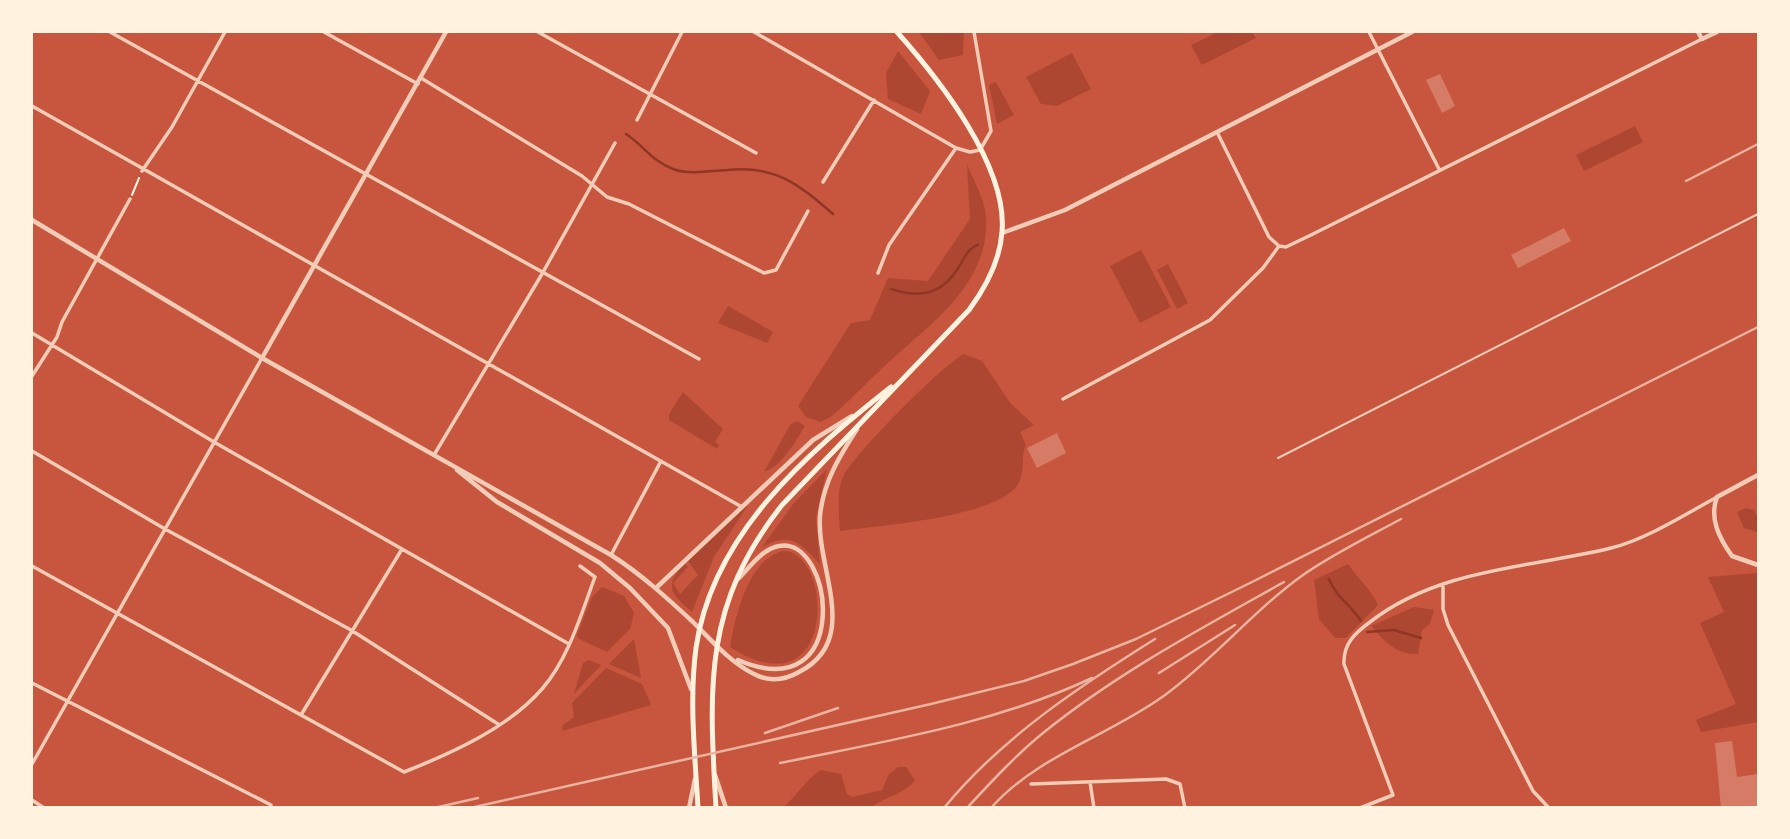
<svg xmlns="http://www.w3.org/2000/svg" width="1790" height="839" font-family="'PT Sans',sans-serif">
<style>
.green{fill:#ae4732}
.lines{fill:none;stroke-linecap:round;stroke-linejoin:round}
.stream{stroke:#8f3625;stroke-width:2.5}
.building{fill:#d67c66}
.path{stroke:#fff3e0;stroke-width:2}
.service{stroke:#f1ccb7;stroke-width:2}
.minor{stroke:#f1ccb7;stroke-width:3.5}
.tertiary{stroke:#f1ccb7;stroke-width:4.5}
.primary{stroke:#fff3e0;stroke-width:5}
.rail{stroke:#e9b49f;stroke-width:2.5}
</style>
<rect width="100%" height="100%" fill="#c8553d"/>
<path class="green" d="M 919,32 L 964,32 L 963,55 L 939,60 Z
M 1218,32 L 1252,32 L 1256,38 L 1202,65 L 1191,45 Z
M 898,51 L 930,91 L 921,114 L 888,99 L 886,73 Z
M 1072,53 L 1091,89 L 1057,106 L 1041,104 L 1026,77 Z
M 996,82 L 1014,115 L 997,124 L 989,85 Z
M 1635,126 L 1643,142 L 1584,171 L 1576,155 Z
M 967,165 C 974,181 984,198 986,215 C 991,282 933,322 890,361 C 870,379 852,399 832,416 L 821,422 L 806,417 L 798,406 L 851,323 L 870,320 L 888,278 L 928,281 L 970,219 Z
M 1141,250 L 1171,307 L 1140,323 L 1110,266 Z
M 1168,264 L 1188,303 L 1177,309 L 1157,270 Z
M 728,306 L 773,332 L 767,343 L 718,323 Z
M 964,354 L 982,361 L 1011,404 L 1034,425 L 1020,432 L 1026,445 C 1020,459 1026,473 1017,486 C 992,518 881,525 840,531 C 839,515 836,493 843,477 C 853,455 942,365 964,354 Z
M 683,392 L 723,429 L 715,442 L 719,445 L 717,449 L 669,420 L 669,414 Z
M 797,421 L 805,426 C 796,441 781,467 764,472 L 790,425 Z
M 827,469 L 816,517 L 820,564 C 800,544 793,531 762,547 L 794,503 Z
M 748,505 L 714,557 L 692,612 C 672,594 662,587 685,564 L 688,567 L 673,583 L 680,594 L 698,575 L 688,561 Z
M 1746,508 L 1754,510 L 1758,519 L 1758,532 L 1744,528 L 1737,512 Z
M 783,551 C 834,550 838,716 730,647 C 735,617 748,559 783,551 Z
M 1348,564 C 1358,579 1371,589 1378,605 L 1346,638 L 1335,638 L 1319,619 L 1314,580 Z
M 1758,573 L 1758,722 L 1701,732 L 1696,720 L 1736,704 L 1700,623 L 1724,612 L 1708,577 Z
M 602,587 L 624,596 L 634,613 L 630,629 L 607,652 L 579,639 L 577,635 L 592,597 Z
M 1414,607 L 1434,610 L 1430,624 L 1422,630 L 1418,654 C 1397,655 1385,642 1371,626 Z
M 634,639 L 641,678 L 609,664 Z
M 589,660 L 601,665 L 574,694 L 583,663 Z
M 606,668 L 642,684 L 651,705 L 562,731 L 563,725 L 574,717 L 572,703 Z
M 898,767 L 906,767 L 915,780 C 907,793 884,797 872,807 L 784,807 C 797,794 806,781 820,770 L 841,774 L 847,794 L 852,797 L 882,790 L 889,774 Z"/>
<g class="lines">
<path class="stream" d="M 626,134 C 643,145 653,162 673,169 C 688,175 711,171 727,170 C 776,165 798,184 833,214
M 891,289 C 922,299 943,294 960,265 C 965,256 969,248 978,245
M 1329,579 C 1336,597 1350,604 1361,621
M 1367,632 L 1394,630 L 1421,638"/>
</g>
<path class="building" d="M 1440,74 L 1455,106 L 1442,113 L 1426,80 Z
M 1564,228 L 1571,241 L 1518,268 L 1511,255 Z
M 1057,433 L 1066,453 L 1037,468 L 1027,448 Z
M 1732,741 L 1737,777 L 1758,774 L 1758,808 L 1721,808 L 1715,743 Z"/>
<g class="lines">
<path class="path" d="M 132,195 L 139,178"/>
<path class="service" d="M 1278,458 L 1758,214"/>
<path class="minor" d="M 110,32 L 699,359
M 324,32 L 418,84
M 538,32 L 756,153
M 754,32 L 956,148 L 970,152 L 980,150 L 991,131 L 974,32
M 1369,32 L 1439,169
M 421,78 L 582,176 L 607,197 L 629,204 L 764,273 L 776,270 L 808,211
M 32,106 L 742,507
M 637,120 L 682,32
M 1217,132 L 1269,237 L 1279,246
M 142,171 L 172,127 L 225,32
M 823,182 L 874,100
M 1279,246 L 1286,247 L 1313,234 L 1702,39
M 878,273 L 889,245 L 956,148
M 32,333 L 214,442 L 569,644
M 32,376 L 57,337 L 62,322 L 130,199
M 1063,399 L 1210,320 L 1263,268 L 1279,246
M 32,451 L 165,529 L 351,630 L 498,724
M 434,455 L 542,274 L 615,143
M 611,555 L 661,461
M 32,566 L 404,772 C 452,753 508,728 542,689 C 569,658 581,614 595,577 L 580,566
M 1443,584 L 1443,609 L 1448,625 L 1533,791 L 1549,808
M 32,683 L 271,805
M 301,715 L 402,549
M 32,764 L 262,358
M 1090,782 L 1094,808
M 1031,784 L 1166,779 L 1180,784 L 1185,808
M 32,800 L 44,808
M 1360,808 L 1393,795 L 1344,664 C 1343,644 1355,633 1370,622 C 1439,568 1530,568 1611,548 C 1645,540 1686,514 1717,497"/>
<path class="tertiary" d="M 1698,32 L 1702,39 L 1717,32
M 32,220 L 262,358 L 611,555 C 641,574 667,598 693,622 C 711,640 731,663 754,674 C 769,682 785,680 799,672 C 862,640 816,569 820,516 C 823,483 839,457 857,429
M 1002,233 L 1065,210 L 1412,32
M 262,358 L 446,32
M 457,470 L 497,502 L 600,563 L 630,588 L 668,628 L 691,689
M 1758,475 L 1717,497 C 1709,518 1719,538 1732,556 L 1758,565
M 656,588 L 813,440 L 852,416
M 738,660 C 854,710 834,535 779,546 C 762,549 750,567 738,579
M 715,775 L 726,808
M 689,808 L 695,779"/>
<path class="primary" d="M 698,808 C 695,755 689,700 696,648 C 712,535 806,454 891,387
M 716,808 C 709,687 703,605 782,505 L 969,310 C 986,287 1000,260 1002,232 C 1008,166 938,78 897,32"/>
<path class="rail" d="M 1686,181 L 1758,144
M 1159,673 L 1235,625
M 765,733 L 838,708
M 780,763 C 886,741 994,724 1092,678
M 434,808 L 478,798
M 470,808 L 931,704 L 1024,681 L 1073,664 L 1136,639 L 1252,582 L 1758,327
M 944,808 C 1001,738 1080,686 1155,639
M 967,808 C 991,782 1016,755 1043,733 C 1117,673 1202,628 1284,582
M 991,808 C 1038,755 1109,736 1165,695 C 1214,659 1254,610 1303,575 C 1333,554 1368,537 1401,519"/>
</g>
<rect width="1790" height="839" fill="none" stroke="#fff3e0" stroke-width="66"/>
</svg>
